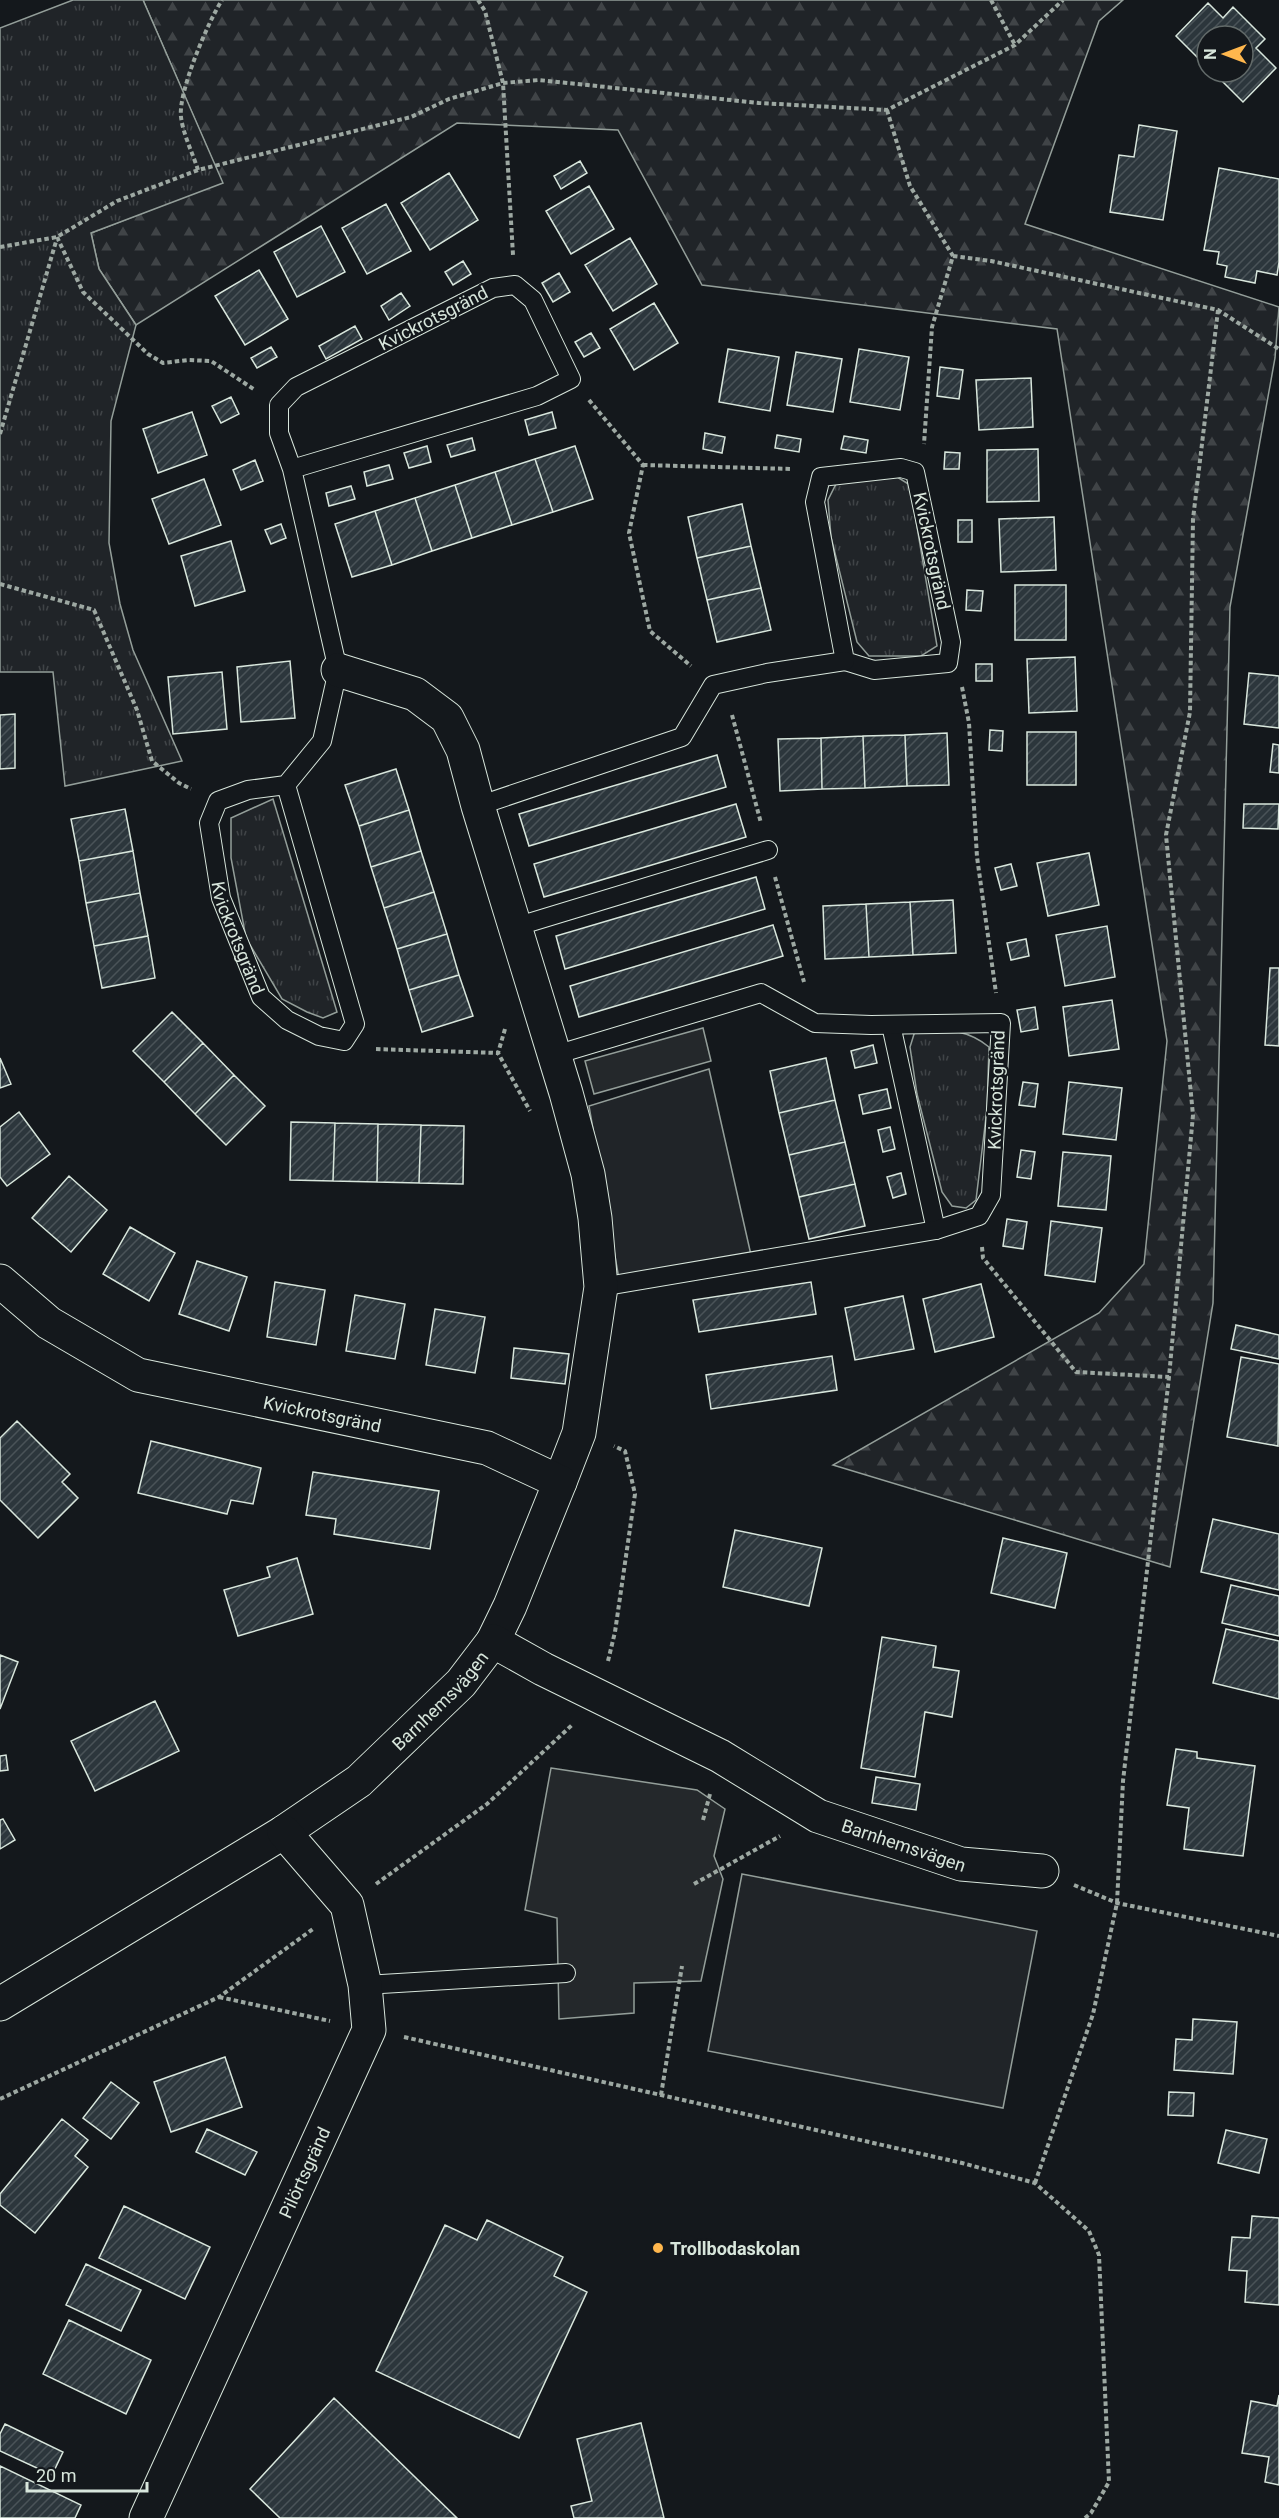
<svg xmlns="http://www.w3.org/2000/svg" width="1279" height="2518" font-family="Roboto,sans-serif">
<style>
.grass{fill:#202428;stroke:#939e99;stroke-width:1.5}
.forest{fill:url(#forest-firs);stroke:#939e99;stroke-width:1.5}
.park{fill:url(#park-tufts);stroke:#939e99;stroke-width:1.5}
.parking{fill:#24282b;stroke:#939e99;stroke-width:1.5}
.building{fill:url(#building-hatch);stroke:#d8e6dc;stroke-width:1.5}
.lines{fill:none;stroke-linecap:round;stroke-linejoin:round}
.service-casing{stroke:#d8e6dc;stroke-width:20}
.minor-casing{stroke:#d8e6dc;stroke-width:35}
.path{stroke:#9da8a2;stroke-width:4;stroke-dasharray:4.5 3;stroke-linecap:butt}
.service{stroke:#14181c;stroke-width:18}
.minor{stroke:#14181c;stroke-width:33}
.poi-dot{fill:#ffb74d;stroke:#14181c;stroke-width:2}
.labels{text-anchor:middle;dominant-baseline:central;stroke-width:4.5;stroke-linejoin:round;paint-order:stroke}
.street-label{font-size:18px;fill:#d8e6dc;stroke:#14181c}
.poi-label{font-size:18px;font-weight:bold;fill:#d8e6dc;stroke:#14181c;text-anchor:start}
</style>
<defs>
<pattern id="forest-firs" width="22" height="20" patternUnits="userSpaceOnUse" patternTransform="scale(1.5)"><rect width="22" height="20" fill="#202428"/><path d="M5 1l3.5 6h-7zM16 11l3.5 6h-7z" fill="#404447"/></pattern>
<pattern id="park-tufts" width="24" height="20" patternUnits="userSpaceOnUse" patternTransform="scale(1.5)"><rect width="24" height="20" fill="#202428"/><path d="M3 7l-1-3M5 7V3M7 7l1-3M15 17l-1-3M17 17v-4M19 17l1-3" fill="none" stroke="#404447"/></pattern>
<pattern id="building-hatch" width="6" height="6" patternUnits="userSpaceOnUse" patternTransform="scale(1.5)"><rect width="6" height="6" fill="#2c363c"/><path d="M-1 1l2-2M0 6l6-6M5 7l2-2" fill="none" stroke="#4a5358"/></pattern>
</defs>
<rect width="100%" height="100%" fill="#14181c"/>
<path class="grass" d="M 709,1069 L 751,1255 L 619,1279 L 589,1106 Z
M 742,1874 L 1037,1931 L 1003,2108 L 708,2051 Z"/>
<path class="forest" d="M 143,0 L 1123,0 L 1099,21 L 1025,224 L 1279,307 L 1275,358 L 1230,607 L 1213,1303 L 1170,1567 L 833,1465 L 1099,1313 L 1144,1264 L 1167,1041 L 1057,329 L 702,285 L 618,130 L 457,123 L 136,325 L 99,269 L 91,233 L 222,182 Z"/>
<path class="park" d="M 73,0 L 143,0 L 223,183 L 91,233 L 99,269 L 136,325 L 111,421 L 109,543 L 120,604 L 133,650 L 182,761 L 65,786 L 53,672 L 0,672 L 0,28 Z
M 894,475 L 910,485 L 937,646 L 921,656 L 869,656 L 857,642 L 831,537 L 828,500 L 836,484 Z
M 273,799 L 337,1012 L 323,1018 L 307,1012 L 282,999 L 246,938 L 231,858 L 231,818 Z
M 915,1031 C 945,1031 964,1027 989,1047 L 987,1109 L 976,1200 L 966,1208 L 952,1206 L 942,1192 L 917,1094 L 910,1047 Z"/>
<path class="parking" d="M 703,1028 L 711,1061 L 594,1094 L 585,1061 Z
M 551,1768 L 697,1790 L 725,1809 L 714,1856 L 723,1879 L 701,1981 L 634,1983 L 634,2013 L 559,2019 L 557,1918 L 525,1910 Z"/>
<path class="building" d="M 1208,3 L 1223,18 L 1233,7 L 1265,39 L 1256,48 L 1276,68 L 1243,102 L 1213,72 L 1243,72 L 1243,36 L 1207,36 L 1207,67 L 1176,36 Z
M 1139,125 L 1177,131 L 1163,220 L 1110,212 L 1119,155 L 1134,157 Z
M 580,161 L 587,173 L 561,189 L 554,176 Z
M 1219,168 L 1279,179 L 1279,262 L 1277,275 L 1257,271 L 1255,283 L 1225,277 L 1227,266 L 1217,264 L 1219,252 L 1204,250 Z
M 449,173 L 478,220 L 430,250 L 401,203 Z
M 589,186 L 614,229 L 571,254 L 546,211 Z
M 386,204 L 411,251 L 367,274 L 342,228 Z
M 321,226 L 345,272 L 297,297 L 274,252 Z
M 630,238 L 657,284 L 613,311 L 585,265 Z
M 463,261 L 471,274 L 453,285 L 445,272 Z
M 259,270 L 288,319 L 245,345 L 215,296 Z
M 559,273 L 570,292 L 553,302 L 542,283 Z
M 401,293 L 410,306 L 389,320 L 381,306 Z
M 654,303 L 678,343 L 634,370 L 610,329 Z
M 355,326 L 362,339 L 326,359 L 319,346 Z
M 591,333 L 600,348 L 584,357 L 575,342 Z
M 271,347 L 277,357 L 257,368 L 251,358 Z
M 728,349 L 779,357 L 770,411 L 719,402 Z
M 859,349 L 909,357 L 900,410 L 850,402 Z
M 796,352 L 842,359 L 833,412 L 787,405 Z
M 940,367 L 963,370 L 959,399 L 937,396 Z
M 1031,378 L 1033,427 L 979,430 L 976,380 Z
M 231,397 L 239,414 L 221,423 L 212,406 Z
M 192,412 L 207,455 L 158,473 L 143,429 Z
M 552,412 L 556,428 L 529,435 L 525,420 Z
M 705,433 L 725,437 L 722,453 L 703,449 Z
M 777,435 L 801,439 L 799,452 L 775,448 Z
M 844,436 L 868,440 L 866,453 L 841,449 Z
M 472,438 L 475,450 L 451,457 L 447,445 Z
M 427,446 L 431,462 L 409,468 L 404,453 Z
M 575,446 L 593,499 L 553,512 L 535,459 Z
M 1038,449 L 1039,501 L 987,502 L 987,450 Z
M 945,452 L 960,453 L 959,469 L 944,469 Z
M 535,459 L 553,512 L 512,525 L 495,472 Z
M 255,460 L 263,481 L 241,490 L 233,470 Z
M 389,465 L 393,479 L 367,486 L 364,472 Z
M 495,472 L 512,525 L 472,538 L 455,485 Z
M 204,479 L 221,525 L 169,544 L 152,499 Z
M 455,485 L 472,538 L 432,551 L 415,498 Z
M 351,486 L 355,499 L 329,506 L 326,493 Z
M 415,498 L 432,551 L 392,565 L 375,511 Z
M 742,504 L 751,546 L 697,558 L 688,517 Z
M 375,511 L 392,565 L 352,577 L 335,524 Z
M 1054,517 L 1056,570 L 1001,572 L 999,519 Z
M 958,520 L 972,520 L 972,542 L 958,542 Z
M 281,524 L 286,538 L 271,544 L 265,530 Z
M 231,541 L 245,591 L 195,606 L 181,556 Z
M 751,546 L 761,588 L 707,600 L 697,558 Z
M 1015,585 L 1066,585 L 1066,640 L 1015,640 Z
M 761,588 L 771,630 L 717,642 L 707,600 Z
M 967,590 L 983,591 L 981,611 L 966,610 Z
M 1075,657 L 1077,711 L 1029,713 L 1027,659 Z
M 290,661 L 295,718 L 241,722 L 237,667 Z
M 976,664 L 992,664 L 992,681 L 976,681 Z
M 222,672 L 227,729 L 173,734 L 168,677 Z
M 1249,673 L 1279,676 L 1279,728 L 1244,724 Z
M 15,714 L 15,768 L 0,769 L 0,715 Z
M 990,730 L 1003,731 L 1002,751 L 989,750 Z
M 1027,732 L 1076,732 L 1076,785 L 1027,785 Z
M 947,733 L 949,785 L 907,786 L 905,735 Z
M 905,735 L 907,786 L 865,788 L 863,736 Z
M 863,736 L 865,788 L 822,789 L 821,738 Z
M 821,738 L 822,789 L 780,791 L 778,739 Z
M 1273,744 L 1279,745 L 1279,773 L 1270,772 Z
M 717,755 L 726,787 L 529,846 L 519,814 Z
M 396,769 L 409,810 L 359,826 L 345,785 Z
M 736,804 L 746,837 L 544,897 L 534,864 Z
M 1244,804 L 1279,804 L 1278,829 L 1243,828 Z
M 125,809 L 133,851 L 79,861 L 71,819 Z
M 409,810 L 421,851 L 371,867 L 359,826 Z
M 133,851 L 140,893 L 86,903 L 79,861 Z
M 421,851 L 434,892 L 384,908 L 371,867 Z
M 1089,853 L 1099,905 L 1048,916 L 1037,863 Z
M 1011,864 L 1017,886 L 1001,890 L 995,868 Z
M 756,877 L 765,909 L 565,969 L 556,936 Z
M 434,892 L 447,934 L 397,949 L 384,908 Z
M 140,893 L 148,936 L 94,946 L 86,903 Z
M 953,900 L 956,953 L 913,955 L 910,902 Z
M 910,902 L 913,955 L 869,957 L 866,904 Z
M 866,904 L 869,957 L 825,959 L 823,906 Z
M 773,925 L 783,956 L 579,1017 L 570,986 Z
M 1107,926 L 1115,977 L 1065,986 L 1056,935 Z
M 447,934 L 459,975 L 409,990 L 397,949 Z
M 148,936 L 155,978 L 102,988 L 94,946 Z
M 1026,939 L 1029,956 L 1011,960 L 1007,943 Z
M 1270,968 L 1279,968 L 1279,1046 L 1265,1045 Z
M 459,975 L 473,1016 L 422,1032 L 409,990 Z
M 1112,1000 L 1119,1049 L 1069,1056 L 1063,1007 Z
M 1035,1007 L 1038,1029 L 1021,1032 L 1017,1010 Z
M 172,1012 L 203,1043 L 164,1082 L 133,1051 Z
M 203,1043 L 234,1075 L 195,1114 L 164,1082 Z
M 873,1045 L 877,1063 L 855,1068 L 851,1051 Z
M 0,1058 L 11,1084 L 0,1088 Z
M 826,1058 L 835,1100 L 779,1113 L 770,1071 Z
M 234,1075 L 265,1106 L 226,1145 L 195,1114 Z
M 1023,1082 L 1038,1084 L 1035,1107 L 1019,1105 Z
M 1069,1082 L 1122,1088 L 1116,1140 L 1063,1134 Z
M 887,1089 L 891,1108 L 863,1114 L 859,1095 Z
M 835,1100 L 845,1142 L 789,1155 L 779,1113 Z
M 19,1112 L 50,1154 L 7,1186 L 0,1177 L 0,1127 Z
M 291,1122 L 335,1123 L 333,1181 L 290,1180 Z
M 335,1123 L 378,1124 L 377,1182 L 333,1181 Z
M 378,1124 L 421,1125 L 419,1183 L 377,1182 Z
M 421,1125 L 464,1126 L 463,1184 L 419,1183 Z
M 890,1127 L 895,1149 L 883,1152 L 878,1130 Z
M 845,1142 L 855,1184 L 799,1197 L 789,1155 Z
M 1021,1150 L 1035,1152 L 1031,1179 L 1017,1177 Z
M 1063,1152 L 1111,1156 L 1106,1210 L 1058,1206 Z
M 901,1173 L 906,1194 L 893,1198 L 887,1177 Z
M 69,1176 L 107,1210 L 71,1252 L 32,1218 Z
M 855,1184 L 865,1226 L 809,1239 L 799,1197 Z
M 1007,1219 L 1027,1222 L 1023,1249 L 1003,1246 Z
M 1051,1221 L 1102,1228 L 1095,1282 L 1045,1275 Z
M 130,1227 L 175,1253 L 149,1301 L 103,1274 Z
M 197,1261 L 247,1277 L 229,1331 L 179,1314 Z
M 275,1282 L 325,1290 L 316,1345 L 267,1337 Z
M 811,1282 L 816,1314 L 699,1332 L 693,1300 Z
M 981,1284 L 994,1337 L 935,1352 L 923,1299 Z
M 355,1295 L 405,1304 L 395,1359 L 346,1351 Z
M 903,1296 L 914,1349 L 855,1360 L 845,1308 Z
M 435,1309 L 485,1317 L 475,1373 L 426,1365 Z
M 1236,1325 L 1279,1335 L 1279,1359 L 1231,1349 Z
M 514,1348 L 569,1354 L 565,1384 L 511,1378 Z
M 832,1356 L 837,1390 L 711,1409 L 706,1375 Z
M 1241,1357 L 1279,1364 L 1278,1446 L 1227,1437 Z
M 17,1421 L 70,1474 L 62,1482 L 78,1498 L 38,1538 L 0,1500 L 0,1438 Z
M 151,1441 L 261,1468 L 253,1504 L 231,1500 L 227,1514 L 138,1493 Z
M 313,1472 L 439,1491 L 430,1549 L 334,1534 L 336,1519 L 306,1515 Z
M 1213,1519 L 1279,1534 L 1279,1590 L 1201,1572 Z
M 735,1530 L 822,1548 L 809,1606 L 723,1587 Z
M 1003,1538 L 1067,1553 L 1055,1608 L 991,1593 Z
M 297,1558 L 313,1614 L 238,1636 L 224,1590 L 270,1577 L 267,1567 Z
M 1231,1585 L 1279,1596 L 1279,1636 L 1222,1623 Z
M 1226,1629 L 1279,1641 L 1279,1699 L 1213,1683 Z
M 882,1637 L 936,1646 L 933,1667 L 959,1671 L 952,1717 L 925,1712 L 915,1777 L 861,1768 Z
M 0,1655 L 18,1662 L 0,1709 Z
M 155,1701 L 179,1751 L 95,1791 L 71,1741 Z
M 1176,1749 L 1197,1752 L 1197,1758 L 1255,1766 L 1243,1856 L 1184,1849 L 1189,1808 L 1167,1805 Z
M 6,1755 L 8,1770 L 0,1771 L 0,1756 Z
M 876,1777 L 920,1784 L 916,1810 L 872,1803 Z
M 3,1819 L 15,1840 L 0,1849 L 0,1820 Z
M 1193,2019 L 1237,2022 L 1233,2074 L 1174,2070 L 1176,2039 L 1192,2040 Z
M 225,2057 L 242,2107 L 171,2132 L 154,2082 Z
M 111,2082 L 139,2103 L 111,2139 L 83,2118 Z
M 1169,2092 L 1194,2093 L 1193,2116 L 1168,2115 Z
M 62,2119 L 88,2140 L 75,2156 L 88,2167 L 35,2233 L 0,2205 L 0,2194 Z
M 207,2129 L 257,2152 L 245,2175 L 196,2152 Z
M 1226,2130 L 1267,2139 L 1259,2173 L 1218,2163 Z
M 124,2206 L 210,2247 L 185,2299 L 99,2258 Z
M 1252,2216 L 1279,2218 L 1279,2305 L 1245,2302 L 1247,2271 L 1229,2270 L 1232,2237 L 1250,2238 Z
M 487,2220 L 563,2257 L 554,2276 L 587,2292 L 519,2438 L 376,2371 L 445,2225 L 477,2240 Z
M 86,2264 L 141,2290 L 121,2331 L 66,2305 Z
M 69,2320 L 151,2360 L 126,2414 L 43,2374 Z
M 1279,2395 L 1279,2485 L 1265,2482 L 1269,2457 L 1242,2453 L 1251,2401 L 1277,2406 Z
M 334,2398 L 457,2518 L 280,2518 L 250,2489 Z
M 641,2423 L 664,2518 L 574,2518 L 571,2506 L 592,2501 L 577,2439 Z
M 5,2424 L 63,2452 L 52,2475 L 0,2451 L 0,2434 Z
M 0,2466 L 81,2505 L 75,2518 L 0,2518 Z"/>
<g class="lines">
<g class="service-casing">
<g id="service">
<path d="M 901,468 L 915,472 L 951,642 L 948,663 L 874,670 L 845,661 L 815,502 L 821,477 Z"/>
<path id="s1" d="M 286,785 L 248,790 L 218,801 L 209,823 L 221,898 L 261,997 L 287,1020 L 319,1036 L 344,1041 L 355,1024 L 286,785 L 322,741 L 338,670 L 292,469 L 537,396 L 571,379 L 533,300 L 515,285 L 493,288 L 296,387 L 279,405 L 279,433 L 292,469"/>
<path d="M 478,806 L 682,737 L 713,685 L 767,673 L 845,661"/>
<path d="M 515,927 L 768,850"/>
<path d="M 891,1025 L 936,1230"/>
<path d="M 555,1055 L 761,993 L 815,1023 L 871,1025 L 1001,1023 L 991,1195 L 979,1216 L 936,1230 L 601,1287"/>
<path d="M 365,1985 L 566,1973"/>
</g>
</g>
<g class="minor-casing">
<g id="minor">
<path d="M 338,670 L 415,694 L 447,718 L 463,750 L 478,806 L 566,1093 L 588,1174 L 595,1218 L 601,1287 L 579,1433 L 560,1482"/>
<path id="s2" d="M 0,1281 L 49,1323 L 138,1375 L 487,1448 L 560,1482 L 510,1606 L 493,1641"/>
<path id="s3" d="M 0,2004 L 284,1832 L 359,1781 L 461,1683 L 493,1641 L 543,1669 L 720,1756 L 818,1816 L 961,1864 L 1042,1871"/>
<path id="s4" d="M 146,2518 L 369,2030 L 365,1985 L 347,1905 L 284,1832"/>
</g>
</g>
<path class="path" d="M 478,0 L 485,11 L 503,83 L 513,255
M 991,0 L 1015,45
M 887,110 L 910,186 L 953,256 L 932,327 L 924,444
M 198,170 C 193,154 183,134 181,117 C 178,92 208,22 222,0
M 57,237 L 83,292 L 148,354 L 163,363 L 188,360 L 211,361 L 255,390
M 0,247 L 57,237 L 117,201 L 198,170 L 411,117 L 449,99 L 503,83 L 539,80 L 759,103 L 887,110 L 1015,45 L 1063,0
M 953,256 L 991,261 L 1218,310 L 1279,349
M 589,400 L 643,465 L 629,533 L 650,631 L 691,666
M 0,434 L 57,238
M 643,465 L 792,469
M 0,584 L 94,610 L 137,710 L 152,761 L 179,783 L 191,789
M 962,687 L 969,723 L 977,857 L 996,993
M 732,715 L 761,823
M 775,877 L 804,982
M 505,1029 L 498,1053 L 530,1111
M 376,1049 L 498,1053
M 982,1247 L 983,1258 L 1076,1372 L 1169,1377
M 608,1661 L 615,1632 L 635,1494 L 625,1451 L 614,1446
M 703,1820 L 710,1794
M 376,1884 L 487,1804 L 572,1725
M 694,1884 L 780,1836
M 1074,1885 L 1117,1903 L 1279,1936
M 219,1997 L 330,2021
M 404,2037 L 962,2163 L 1035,2183 L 1089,2231 L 1099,2255 L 1109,2482 L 1091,2513 L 1085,2518
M 661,2095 L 682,1966
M 0,2099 L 219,1997 L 313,1929
M 1035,2183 L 1093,2014 L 1117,1903 L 1123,1781 L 1169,1377 L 1193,1115 L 1166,835 L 1190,712 L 1193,519 L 1218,310"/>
<use href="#service" class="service"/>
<use href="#minor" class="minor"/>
</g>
<circle class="poi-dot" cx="658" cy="2248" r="6"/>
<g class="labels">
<g class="street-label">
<text transform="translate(433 318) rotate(-27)">Kvickrotsgränd</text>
<text transform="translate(932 551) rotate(78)">Kvickrotsgränd</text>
<text stroke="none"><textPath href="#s1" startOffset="213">Kvickrotsgränd</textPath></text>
<text transform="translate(996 1090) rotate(-88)">Kvickrotsgränd</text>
<text stroke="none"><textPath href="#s2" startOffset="356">Kvickrotsgränd</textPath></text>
<text stroke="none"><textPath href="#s3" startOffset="537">Barnhemsvägen</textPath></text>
<text stroke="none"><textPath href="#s3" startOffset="1077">Barnhemsvägen</textPath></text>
<text stroke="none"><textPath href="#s4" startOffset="380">Pilörtsgränd</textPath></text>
</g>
<g class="poi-label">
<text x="670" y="2248">Trollbodaskolan</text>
</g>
</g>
<g transform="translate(1225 54) rotate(270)"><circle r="28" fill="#14181c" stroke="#626a69" stroke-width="1.5"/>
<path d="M0-4.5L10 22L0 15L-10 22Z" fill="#ffb74d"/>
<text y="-9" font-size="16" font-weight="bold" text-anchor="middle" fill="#d8e6dc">N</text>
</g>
<path d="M27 2482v9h120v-9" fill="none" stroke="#d8e6dc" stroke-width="3"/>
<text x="36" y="2482" font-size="18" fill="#d8e6dc" stroke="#14181c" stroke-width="4.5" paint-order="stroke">20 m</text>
</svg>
